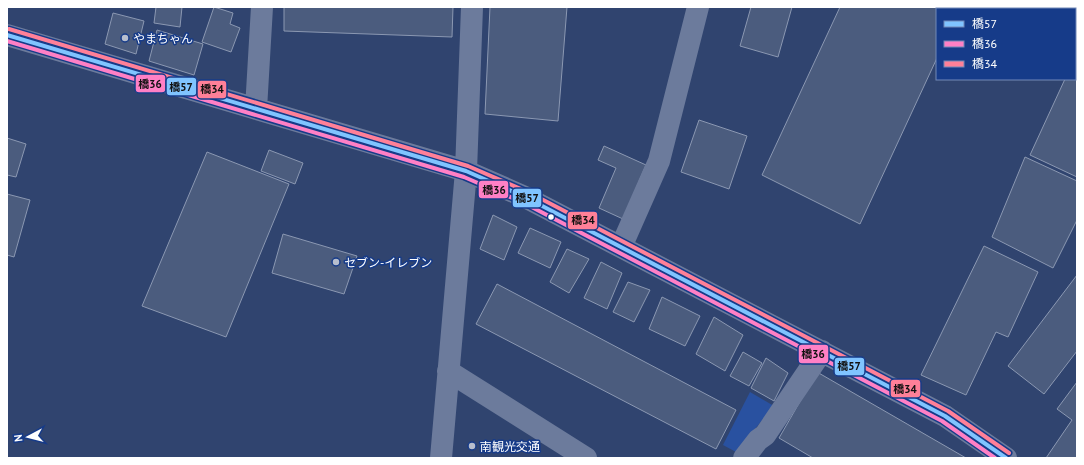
<svg xmlns="http://www.w3.org/2000/svg" width="1084" height="465" font-family="'PT Sans','Noto Sans JP',sans-serif">
<style>
.green{fill:#2951a0}
.building{fill:#4b5c7e;stroke:#8b98b2}
.lines{fill:none;stroke-linecap:round;stroke-linejoin:round}
.minor{stroke:#6c7b9c;stroke-width:22}
.bus-1-casing{stroke:#163b89;stroke-width:7}
.bus-2-casing{stroke:#163b89;stroke-width:7}
.bus-3-casing{stroke:#163b89;stroke-width:7}
.bus-1{stroke:#80c4ff;stroke-width:4}
.bus-2{stroke:#ff80c5;stroke-width:4}
.bus-3{stroke:#ff8098;stroke-width:4}
.poi-dot{fill:#b7becd;stroke:#163b89;stroke-width:1.5}
.bus-dot{fill:#fff;stroke:#163b89;stroke-width:1.5}
.labels{text-anchor:middle;dominant-baseline:central;stroke-width:3;stroke-linejoin:round;paint-order:stroke}
.poi-label{font-size:12px;fill:#fff;stroke:#163b89;text-anchor:start}
.line-badge{stroke:#163b89;stroke-width:1.5}
.pale-badge-label{font-size:11px;text-anchor:middle;font-weight:bold;fill:#111}
</style>
<rect width="100%" height="100%" fill="#30446f"/>
<path class="green" d="M 750,392 L 774,406 L 736,452 L 723,445 Z"/>
<path class="building" d="M 156,7 L 182,7 L 180,27 L 154,23 Z
M 214,7 L 233,13 L 230,24 L 240,28 L 231,52 L 202,42 Z
M 284,7 L 453,7 L 452,37 L 284,31 Z
M 490,7 L 567,7 L 558,121 L 485,114 Z
M 751,7 L 792,7 L 778,57 L 740,46 Z
M 840,7 L 961,7 L 960,9 L 937,9 L 937,58 L 860,224 L 762,175 Z
M 113,13 L 144,21 L 136,54 L 105,44 Z
M 157,30 L 203,44 L 194,75 L 149,61 Z
M 1077,53 L 1077,177 L 1030,155 L 1065,79 L 1075,79 L 1075,57 Z
M 699,120 L 747,136 L 729,189 L 681,172 Z
M 7,138 L 26,144 L 16,177 L 7,175 Z
M 604,146 L 646,165 L 623,219 L 599,208 L 616,168 L 598,160 Z
M 269,150 L 303,163 L 295,184 L 261,171 Z
M 207,152 L 289,184 L 226,337 L 142,306 Z
M 1025,157 L 1077,181 L 1077,220 L 1053,268 L 992,237 Z
M 7,194 L 30,200 L 14,257 L 7,255 Z
M 493,215 L 517,227 L 504,260 L 480,249 Z
M 530,228 L 561,242 L 550,268 L 518,253 Z
M 283,234 L 357,256 L 344,294 L 272,273 Z
M 984,246 L 1038,272 L 1008,337 L 996,332 L 966,395 L 921,375 Z
M 567,249 L 589,259 L 569,293 L 550,282 Z
M 601,262 L 622,273 L 607,309 L 584,298 Z
M 1077,275 L 1077,351 L 1044,394 L 1008,366 Z
M 628,282 L 650,290 L 634,322 L 613,312 Z
M 497,284 L 736,410 L 716,449 L 476,324 Z
M 662,297 L 700,316 L 685,346 L 649,329 Z
M 714,317 L 743,335 L 725,371 L 696,354 Z
M 743,352 L 762,363 L 749,386 L 730,376 Z
M 766,358 L 788,373 L 774,401 L 751,388 Z
M 817,372 L 966,458 L 813,458 L 779,438 Z
M 1077,382 L 1077,458 L 1046,458 L 1072,420 L 1057,409 Z"/>
<g class="lines">
<path class="minor" d="M 7,35 L 466,171 L 525,197 L 945,416 L 1006,458
M 256,109 L 262,7
M 621,247 L 659,161 L 698,7
M 448,371 L 586,458
M 441,458 L 466,171 L 472,7
M 744,458 L 758,440 L 765,435 L 822,351"/>
<g class="bus-1-casing">
<path id="bus-1" d="M 7,35 L 466,171 L 525,197 L 945,416 L 1006,458"/>
</g>
<g class="bus-2-casing">
<path id="bus-2" d="M 7,41 L 464,177 L 522,202 L 942,421 L 995,458"/>
</g>
<g class="bus-3-casing">
<path id="bus-3" d="M 9,29 L 468,166 L 528,192 L 948,411 L 1009,453"/>
</g>
<use href="#bus-1" class="bus-1"/>
<use href="#bus-2" class="bus-2"/>
<use href="#bus-3" class="bus-3"/>
</g>
<g class="poi-dot">
<circle cx="125" cy="38" r="4"/>
<circle cx="336" cy="262" r="4"/>
<circle cx="472" cy="446" r="4"/>
</g>
<circle class="bus-dot" cx="551" cy="217" r="3.5"/>
<g class="labels">
<g class="poi-label">
<text x="133" y="38">やまちゃん</text>
<text x="344" y="262">セブン-イレブン</text>
<text x="480" y="446">南観光交通</text>
</g>
</g>
<g class="line-badge">
<rect x="135" y="74" width="31" height="19" rx="4" fill="#ff80c5"/>
<rect x="166" y="77" width="31" height="19" rx="4" fill="#80c4ff"/>
<rect x="197" y="80" width="30" height="19" rx="4" fill="#ff8098"/>
<rect x="478" y="180" width="31" height="19" rx="4" fill="#ff80c5"/>
<rect x="512" y="188" width="30" height="20" rx="4" fill="#80c4ff"/>
<rect x="567" y="211" width="31" height="19" rx="4" fill="#ff8098"/>
<rect x="798" y="344" width="31" height="20" rx="4" fill="#ff80c5"/>
<rect x="834" y="357" width="31" height="19" rx="4" fill="#80c4ff"/>
<rect x="890" y="379" width="31" height="19" rx="4" fill="#ff8098"/>
</g>
<g class="pale-badge-label">
<text x="150" y="88">橋36</text>
<text x="181" y="91">橋57</text>
<text x="212" y="93">橋34</text>
<text x="494" y="194">橋36</text>
<text x="527" y="202">橋57</text>
<text x="583" y="224">橋34</text>
<text x="813" y="358">橋36</text>
<text x="849" y="370">橋57</text>
<text x="905" y="393">橋34</text>
</g>
<rect width="1084" height="465" fill="none" stroke="#ffffff" stroke-width="16"/>
<rect x="936" y="8" width="140" height="72" fill="#163b89" stroke="#7389b8"/>
<rect x="944" y="21" width="20" height="6" fill="#80c4ff" stroke="#7389b8"/>
<text x="972" y="28" font-size="12" fill="#ffffff">橋57</text>
<rect x="944" y="41" width="20" height="6" fill="#ff80c5" stroke="#7389b8"/>
<text x="972" y="48" font-size="12" fill="#ffffff">橋36</text>
<rect x="944" y="61" width="20" height="6" fill="#ff8098" stroke="#7389b8"/>
<text x="972" y="68" font-size="12" fill="#ffffff">橋34</text>
<g transform="translate(28 437) rotate(263)" stroke="#163b89" stroke-width="3" paint-order="stroke">
<path d="M0-3L7 15L0 10L-7 15Z" fill="#ffffff"/>
<text y="-6" font-size="11" font-weight="bold" text-anchor="middle" fill="#ffffff">N</text>
</g>
</svg>
